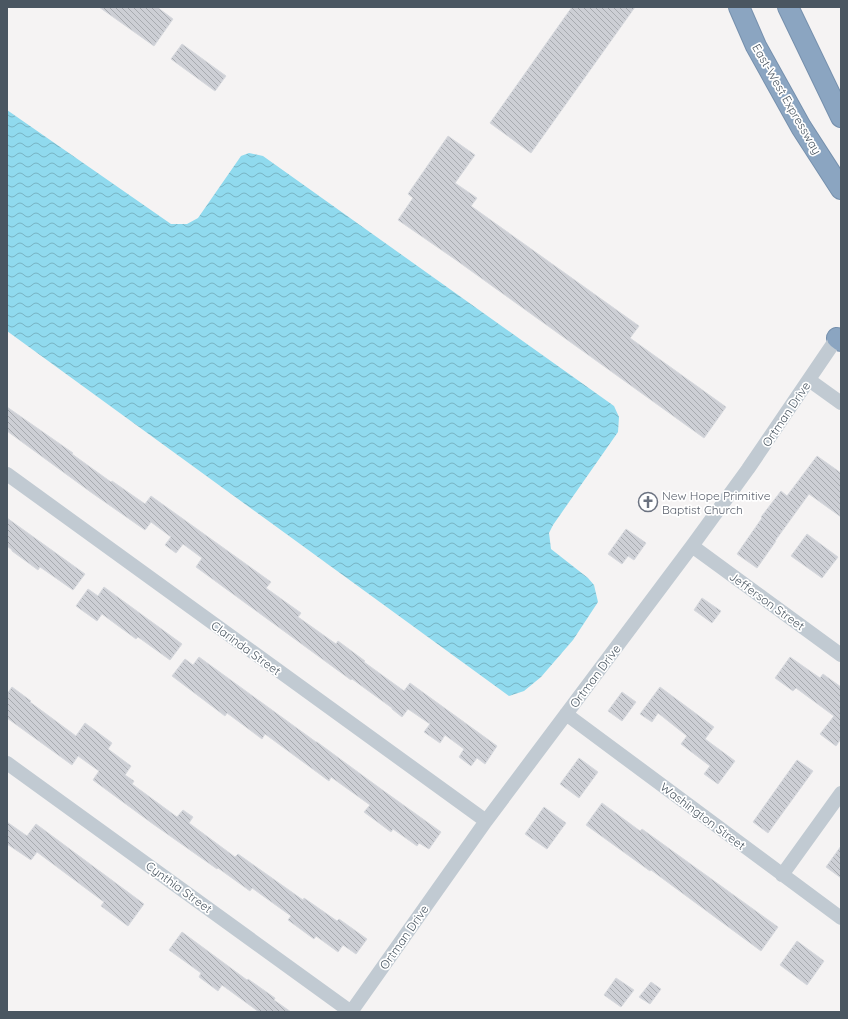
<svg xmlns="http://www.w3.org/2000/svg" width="848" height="1019" font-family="Quicksand,sans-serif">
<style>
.water{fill:url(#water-waves)}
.building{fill:url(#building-back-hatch);stroke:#d7d9de}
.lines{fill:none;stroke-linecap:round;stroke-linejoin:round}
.highway-casing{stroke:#7690ad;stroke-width:22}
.minor{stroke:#c1cad2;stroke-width:14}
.highway{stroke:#8ba5c1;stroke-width:20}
.labels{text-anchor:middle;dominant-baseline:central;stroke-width:3.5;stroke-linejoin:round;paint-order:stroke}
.street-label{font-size:12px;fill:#4a5661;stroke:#fff}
.worship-label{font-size:12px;fill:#5b616d;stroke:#fff;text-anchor:start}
</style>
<defs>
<pattern id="water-waves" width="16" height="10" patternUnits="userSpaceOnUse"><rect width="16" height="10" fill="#90daee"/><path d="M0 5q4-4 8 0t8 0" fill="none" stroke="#78b4c4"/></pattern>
<pattern id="building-back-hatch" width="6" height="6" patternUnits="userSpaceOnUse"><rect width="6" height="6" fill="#cdcfd5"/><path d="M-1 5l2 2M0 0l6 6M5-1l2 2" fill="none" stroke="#a8abb0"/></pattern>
</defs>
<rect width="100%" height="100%" fill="#f5f3f3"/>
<path class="water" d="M 7,110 L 171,224 L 187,224 L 198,218 L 241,156 L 249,153 L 263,156 L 614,406 L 619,417 L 618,432 L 553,525 L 549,533 L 551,549 L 588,578 L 594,585 L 598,602 L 573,640 L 541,677 L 524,691 L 509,696 L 7,331 Z"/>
<path class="building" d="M 99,7 L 157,7 L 173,19 L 154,46 Z
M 572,7 L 635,7 L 531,153 L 490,123 Z
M 182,44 L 226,76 L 215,91 L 171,59 Z
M 448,136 L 475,155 L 455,183 L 477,198 L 471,206 L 639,326 L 630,338 L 726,407 L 704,438 L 456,260 L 398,220 L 413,198 L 408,194 Z
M 7,407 L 73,453 L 72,454 L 111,482 L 112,481 L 145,504 L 151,496 L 271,582 L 266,588 L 301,613 L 298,617 L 336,644 L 338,641 L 365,661 L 364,662 L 404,691 L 410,683 L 497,746 L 485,764 L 477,758 L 471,766 L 459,757 L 464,749 L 445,735 L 440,743 L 424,732 L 430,724 L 408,709 L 402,717 L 392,709 L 392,708 L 352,679 L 351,680 L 196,567 L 202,558 L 183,544 L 176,553 L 165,545 L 171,537 L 151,522 L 145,530 L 92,493 L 7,431 Z
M 817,456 L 841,473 L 841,517 L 809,494 L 775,541 L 776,541 L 757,568 L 737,554 L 762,518 L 761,517 L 781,491 L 787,496 Z
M 7,518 L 85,574 L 73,590 L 40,567 L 38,570 L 12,551 L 12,550 L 7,546 Z
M 626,529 L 646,543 L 634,560 L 628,556 L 622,564 L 608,554 Z
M 807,534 L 838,557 L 822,578 L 791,556 Z
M 104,587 L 182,644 L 170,660 L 138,637 L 136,639 L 102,614 L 97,621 L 76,606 L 88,589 L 98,596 Z
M 702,598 L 721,611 L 712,623 L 694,610 Z
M 199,657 L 316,742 L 317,742 L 381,789 L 441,832 L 429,849 L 419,843 L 417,846 L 393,829 L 391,832 L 364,812 L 370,805 L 331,777 L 329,781 L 265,734 L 262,739 L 227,713 L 225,716 L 172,676 L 185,659 L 193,665 Z
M 790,657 L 820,678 L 823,674 L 841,687 L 841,739 L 836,746 L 820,734 L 834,716 L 796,688 L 793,691 L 775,678 Z
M 12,687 L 31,701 L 30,702 L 76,736 L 85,723 L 112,743 L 108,749 L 131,766 L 125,775 L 134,781 L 132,784 L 177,817 L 183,810 L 193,817 L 189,823 L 235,857 L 238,854 L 303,900 L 304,898 L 337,921 L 339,919 L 367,939 L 356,954 L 343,945 L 338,952 L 316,936 L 314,939 L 288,920 L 291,916 L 252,888 L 250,891 L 218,868 L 217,869 L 153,824 L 93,780 L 99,771 L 78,756 L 72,765 L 7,718 L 7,694 Z
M 660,687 L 714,727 L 705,739 L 735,761 L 718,784 L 704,774 L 710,766 L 681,744 L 687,736 L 658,713 L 652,722 L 640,714 Z
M 622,692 L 636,702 L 622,721 L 608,711 Z
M 579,758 L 598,772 L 579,798 L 560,784 Z
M 797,760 L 813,771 L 768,833 L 753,822 Z
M 602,803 L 640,831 L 642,829 L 778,927 L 761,951 L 651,870 L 650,871 L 586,825 Z
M 544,807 L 566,823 L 547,849 L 525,834 Z
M 7,822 L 27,836 L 36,824 L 144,904 L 128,926 L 101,906 L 104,902 L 37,852 L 31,860 L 7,844 Z
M 841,846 L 841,878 L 826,867 Z
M 182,932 L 247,980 L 248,979 L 275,998 L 274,1000 L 291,1012 L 259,1012 L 222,985 L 218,991 L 199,977 L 201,973 L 169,950 Z
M 797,941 L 824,961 L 807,985 L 780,965 Z
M 616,978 L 634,990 L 621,1007 L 604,995 Z
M 651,982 L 661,989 L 650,1004 L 639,997 Z"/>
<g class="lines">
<g class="highway-casing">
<path id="highway" d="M 739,7 L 756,46 L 801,127 L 841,189
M 788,7 L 841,117
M 837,338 L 841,341"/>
</g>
<path class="minor" d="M 809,380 L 841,403
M 7,474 L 486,821
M 692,546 L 841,655
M 566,714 L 841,918
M 7,763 L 351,1012
M 782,875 L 841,793
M 351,1012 L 486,821 L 692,546 L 748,469 L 837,338"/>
<use href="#highway" class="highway"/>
</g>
<defs>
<g id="church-ring" transform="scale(1)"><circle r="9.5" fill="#fff" stroke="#6b7280" stroke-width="1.5"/><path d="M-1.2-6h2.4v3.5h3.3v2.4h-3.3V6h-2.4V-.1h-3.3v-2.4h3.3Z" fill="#6b7280"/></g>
</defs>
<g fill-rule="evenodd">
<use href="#church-ring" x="648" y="502"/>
</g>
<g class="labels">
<g class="street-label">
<text transform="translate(787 99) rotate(60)">East-West Expressway</text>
<text transform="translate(786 414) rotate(-56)">Ortman Drive</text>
<text transform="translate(767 601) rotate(36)">Jefferson Street</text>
<text transform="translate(246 648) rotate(36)">Clarinda Street</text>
<text transform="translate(595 676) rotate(-53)">Ortman Drive</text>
<text transform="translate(703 816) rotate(37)">Washington Street</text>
<text transform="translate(179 887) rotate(36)">Cynthia Street</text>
<text transform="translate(404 937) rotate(-55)">Ortman Drive</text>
</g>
<g class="worship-label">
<text x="662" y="495">New Hope Primitive<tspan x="662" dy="14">Baptist Church</tspan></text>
</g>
</g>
<rect width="848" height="1019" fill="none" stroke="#4a5661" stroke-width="16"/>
</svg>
